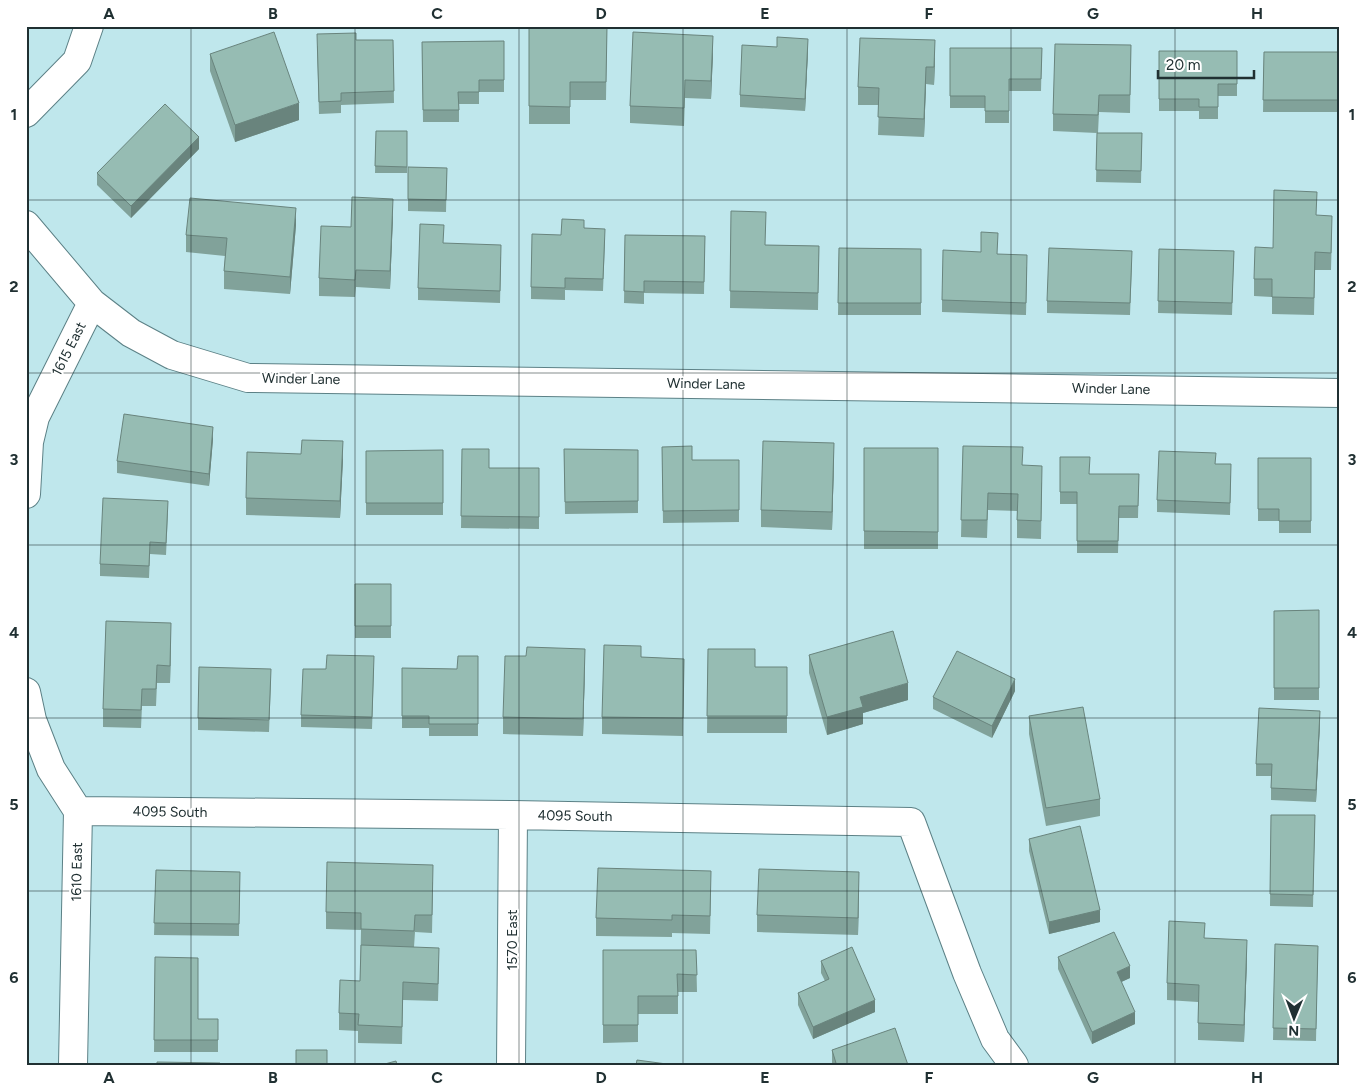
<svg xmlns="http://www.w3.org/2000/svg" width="1366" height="1091" font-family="Figtree,sans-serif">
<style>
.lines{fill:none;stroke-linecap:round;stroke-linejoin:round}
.street-casing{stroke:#5c8186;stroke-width:30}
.street{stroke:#fff;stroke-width:28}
.wall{fill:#81a29a}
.shaded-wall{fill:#69847d}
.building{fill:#96bcb3;stroke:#69847d}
.grid{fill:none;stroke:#203032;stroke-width:1;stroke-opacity:0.55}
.labels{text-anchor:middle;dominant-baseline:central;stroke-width:4;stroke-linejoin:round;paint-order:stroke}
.street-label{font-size:14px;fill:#203032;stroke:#fff}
.neatline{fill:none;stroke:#203032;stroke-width:2}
.grid-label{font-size:16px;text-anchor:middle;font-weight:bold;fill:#203032}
</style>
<rect width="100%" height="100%" fill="#bfe7ec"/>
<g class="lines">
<g class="street-casing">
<path id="street" d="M 26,113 L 77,61 L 89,26
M 26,225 L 92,303 L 131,333 L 172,355 L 248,378 L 1340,393
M 26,494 L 29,442 L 35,417 L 92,303
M 26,692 L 32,720 L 51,769 L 78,811 L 73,1065
M 78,811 L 513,815 L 911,822 L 967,973 L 995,1039 L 1014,1065
M 511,1065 L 513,815"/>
</g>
<use href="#street" class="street"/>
</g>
<path class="wall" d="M 529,27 L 607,27 L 606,100 L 570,100 L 570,124 L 529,124 Z
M 356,40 L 393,40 L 394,103 L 341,105 L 341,113 L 319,114 L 317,46 Z
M 504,41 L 504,92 L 479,92 L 479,104 L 459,104 L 459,122 L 423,122 L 422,42 Z
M 1131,45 L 1130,113 L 1099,112 L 1098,133 L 1142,133 L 1141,183 L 1096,182 L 1097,133 L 1053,131 L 1053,114 Z
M 950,48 L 1042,48 L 1041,91 L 1009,91 L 1009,123 L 985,123 L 985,108 L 950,108 Z
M 808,51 L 805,111 L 740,107 L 740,95 Z
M 1159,51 L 1237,51 L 1237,96 L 1218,96 L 1218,119 L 1199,119 L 1199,111 L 1159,111 Z
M 1264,52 L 1340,52 L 1340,112 L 1263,112 Z
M 713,53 L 711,99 L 685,98 L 684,126 L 630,123 L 630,106 Z
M 210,54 L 299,120 L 235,142 L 210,71 Z
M 935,58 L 934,85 L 926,84 L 924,137 L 878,135 L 879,105 L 858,105 L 858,87 Z
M 376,131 L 407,131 L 407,173 L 375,173 Z
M 199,149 L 131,218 L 97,185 L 97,173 Z
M 408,167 L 447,168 L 446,212 L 408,211 Z
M 731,211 L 765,245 L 819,246 L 818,310 L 730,308 Z
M 1317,215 L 1332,234 L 1331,270 L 1315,270 L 1314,315 L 1272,314 L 1272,297 L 1254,296 L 1254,279 L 1273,248 Z
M 393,216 L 390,289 L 356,287 L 355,297 L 319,296 L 319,278 L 351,227 Z
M 296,225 L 290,294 L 224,289 L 224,271 L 225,256 L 186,252 L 186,235 Z
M 584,228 L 605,241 L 603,291 L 565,290 L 565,300 L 531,299 L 531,287 L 561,235 Z
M 625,235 L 705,236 L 704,294 L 644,293 L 644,304 L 624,303 Z
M 443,243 L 501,257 L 500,303 L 418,300 L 418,288 Z
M 839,248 L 921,249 L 921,315 L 838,315 Z
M 1159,249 L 1234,251 L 1232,315 L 1158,313 Z
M 997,254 L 1027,267 L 1026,315 L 942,312 L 942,300 Z
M 1132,263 L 1130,315 L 1047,313 L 1047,301 Z
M 213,439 L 209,486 L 117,473 L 117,461 Z
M 963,446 L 1023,465 L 1042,483 L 1041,539 L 1017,538 L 1017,511 L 988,510 L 987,538 L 961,537 Z
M 662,447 L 692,460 L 739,460 L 739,522 L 663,523 Z
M 864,448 L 938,448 L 938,549 L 864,549 Z
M 462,449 L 489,468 L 539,468 L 539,529 L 461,528 Z
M 564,449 L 638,450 L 638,513 L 565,514 Z
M 443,450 L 443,515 L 366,515 L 366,451 Z
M 1060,457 L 1090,474 L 1139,474 L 1138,518 L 1119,518 L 1118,553 L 1077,553 L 1077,504 L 1060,504 Z
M 1258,458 L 1311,458 L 1311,533 L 1279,533 L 1279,521 L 1258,521 Z
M 343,459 L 340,518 L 246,515 L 246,498 Z
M 834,461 L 832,530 L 761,527 L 761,510 Z
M 1216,464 L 1231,476 L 1230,515 L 1157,512 L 1157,500 Z
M 168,513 L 166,555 L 150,554 L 149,578 L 100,576 L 100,564 Z
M 355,584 L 391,584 L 391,638 L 355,638 Z
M 1319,610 L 1319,700 L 1274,700 L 1274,611 Z
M 171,640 L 170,683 L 157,683 L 156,706 L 142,706 L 141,728 L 103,727 L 103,709 Z
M 708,649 L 755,667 L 787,667 L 787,733 L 707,733 Z
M 809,655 L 908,700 L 863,713 L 863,724 L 827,735 L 809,673 Z
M 478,656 L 478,736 L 429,736 L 429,728 L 402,728 L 402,668 L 457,669 Z
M 526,656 L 585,666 L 583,736 L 503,734 L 503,717 Z
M 641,657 L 684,659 L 683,736 L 602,734 L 602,717 Z
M 374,668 L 372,729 L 301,727 L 301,715 L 326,669 Z
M 271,681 L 269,732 L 198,730 L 198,718 Z
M 1015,691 L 992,738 L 933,709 L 933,697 Z
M 1029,716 L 1100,799 L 1100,816 L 1046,826 L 1029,734 Z
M 1320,723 L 1316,802 L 1271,800 L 1271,776 L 1256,776 L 1256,764 Z
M 1271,815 L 1315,815 L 1313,907 L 1270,906 Z
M 1029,839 L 1100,922 L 1049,934 L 1029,851 Z
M 156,870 L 240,872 L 239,936 L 154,935 Z
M 433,882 L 432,933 L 415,932 L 414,947 L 439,965 L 438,1001 L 403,1000 L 402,1044 L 358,1043 L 358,1031 L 339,1030 L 339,1013 L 360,981 L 361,930 L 326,929 L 326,912 Z
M 711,889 L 710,934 L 672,933 L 672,937 L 596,936 L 596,918 Z
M 859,889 L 858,935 L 757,932 L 757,915 Z
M 1205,938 L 1247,958 L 1244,1042 L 1198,1040 L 1198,1002 L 1167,1000 L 1167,983 Z
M 1275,944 L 1318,946 L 1316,1041 L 1273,1040 Z
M 603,950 L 696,950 L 697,992 L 678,992 L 678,1014 L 638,1014 L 638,1042 L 603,1043 Z
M 155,957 L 198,1019 L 218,1019 L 218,1052 L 154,1052 Z
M 1058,957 L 1130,978 L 1121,982 L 1135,1024 L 1092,1044 L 1058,969 Z
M 821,961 L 875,1012 L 813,1039 L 798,1005 L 798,993 L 825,981 L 821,973 Z
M 832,1050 L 908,1065 L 832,1064 Z"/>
<path class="shaded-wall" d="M 713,36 L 713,53 L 711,99 L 711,81 Z
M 808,39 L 808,51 L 805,111 L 805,99 Z
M 935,40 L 935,58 L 934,85 L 934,67 Z
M 926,67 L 926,84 L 924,137 L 924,119 Z
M 299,103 L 299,120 L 235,142 L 235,125 Z
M 199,137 L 199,149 L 131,218 L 131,206 Z
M 393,199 L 393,216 L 390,289 L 390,271 Z
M 296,208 L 296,225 L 290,294 L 290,277 Z
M 213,427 L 213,439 L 209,486 L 209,474 Z
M 343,441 L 343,459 L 340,518 L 340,501 Z
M 834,443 L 834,461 L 832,530 L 832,512 Z
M 171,623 L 171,640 L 170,683 L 170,666 Z
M 585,649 L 585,666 L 583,736 L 583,719 Z
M 1015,679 L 1015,691 L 992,738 L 992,726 Z
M 908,683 L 908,700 L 863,713 L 863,724 L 827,735 L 827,717 L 860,697 Z
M 1320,711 L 1320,723 L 1316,802 L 1316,790 Z
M 859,872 L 859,889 L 858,935 L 858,918 Z
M 1100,910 L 1100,922 L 1049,934 L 1049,922 Z
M 1247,940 L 1247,958 L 1244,1042 L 1244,1025 Z
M 1130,966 L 1130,978 L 1117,984 L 1117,972 Z
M 875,1000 L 875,1012 L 813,1039 L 813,1027 Z
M 1135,1012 L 1135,1024 L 1092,1044 L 1092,1032 Z"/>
<path class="building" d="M 529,27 L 607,27 L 606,82 L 570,82 L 570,107 L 529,106 Z
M 274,32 L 299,103 L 235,125 L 210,54 Z
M 633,32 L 713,36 L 711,81 L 685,80 L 684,108 L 630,106 Z
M 356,33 L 356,40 L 393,40 L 394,91 L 341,93 L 341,101 L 319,102 L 317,34 Z
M 777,37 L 808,39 L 805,99 L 740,95 L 742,45 L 777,47 Z
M 860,38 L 935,40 L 934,67 L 926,67 L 924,119 L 878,117 L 879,88 L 858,87 Z
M 504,41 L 504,80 L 479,80 L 479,92 L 458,92 L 459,110 L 423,110 L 422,42 Z
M 1055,44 L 1131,45 L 1130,95 L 1099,95 L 1098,115 L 1053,114 Z
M 950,48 L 1042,48 L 1041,79 L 1009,79 L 1009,111 L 985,111 L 985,96 L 950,96 Z
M 1159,51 L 1237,51 L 1237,84 L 1218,84 L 1218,107 L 1199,107 L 1199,99 L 1159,99 Z
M 1264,52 L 1340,52 L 1340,100 L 1263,100 Z
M 165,104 L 199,137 L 131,206 L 97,173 Z
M 376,131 L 407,131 L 407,167 L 375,166 Z
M 1097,133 L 1142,133 L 1141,171 L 1096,170 Z
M 408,167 L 447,168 L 446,200 L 408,199 Z
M 1274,190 L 1317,192 L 1316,215 L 1332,216 L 1331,253 L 1315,252 L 1314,298 L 1272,297 L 1272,279 L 1254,279 L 1255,247 L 1273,248 Z
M 352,197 L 393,199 L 390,271 L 356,270 L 355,280 L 319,278 L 321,226 L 351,227 Z
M 190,198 L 296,208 L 290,277 L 224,271 L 227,238 L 186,235 Z
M 731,211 L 766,212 L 765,245 L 819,246 L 818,293 L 730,291 Z
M 562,219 L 584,220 L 584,228 L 605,229 L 603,279 L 565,278 L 565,288 L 531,287 L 532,234 L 561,235 Z
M 420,224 L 444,225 L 443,243 L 501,245 L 500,291 L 418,288 Z
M 981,232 L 998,233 L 997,254 L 1027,255 L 1026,303 L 942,300 L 943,250 L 981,252 Z
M 625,235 L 705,236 L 704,282 L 644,281 L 644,292 L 624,291 Z
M 839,248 L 921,249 L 921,303 L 838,303 Z
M 1049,248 L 1132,251 L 1130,303 L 1047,301 Z
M 1159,249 L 1234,251 L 1232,303 L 1158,301 Z
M 124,414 L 213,427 L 209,474 L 117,461 Z
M 302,440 L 343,441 L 340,501 L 246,498 L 247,452 L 301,454 Z
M 763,441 L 834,443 L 832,512 L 761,510 Z
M 692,446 L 692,460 L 739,460 L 739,510 L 663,511 L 662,447 Z
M 963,446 L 1023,447 L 1022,465 L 1042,466 L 1041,521 L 1017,520 L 1018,494 L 988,493 L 987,520 L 961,520 Z
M 864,448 L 938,448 L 938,532 L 864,531 Z
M 462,449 L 489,449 L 489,468 L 539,468 L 539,517 L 461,516 Z
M 564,449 L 638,450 L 638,501 L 565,502 Z
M 443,450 L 443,503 L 366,503 L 366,451 Z
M 1159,451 L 1216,453 L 1215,464 L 1231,464 L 1230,503 L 1157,500 Z
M 1060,457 L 1090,457 L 1089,474 L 1139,474 L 1138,506 L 1119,506 L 1118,541 L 1077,541 L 1077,492 L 1060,492 Z
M 1258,458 L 1311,458 L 1311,521 L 1279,521 L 1279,509 L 1258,509 Z
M 103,498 L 168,501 L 166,543 L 150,542 L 149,566 L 100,564 Z
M 355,584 L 391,584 L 391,626 L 355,626 Z
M 1319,610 L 1319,688 L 1274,688 L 1274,611 Z
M 106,621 L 171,623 L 170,666 L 157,665 L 156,689 L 142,689 L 141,710 L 103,709 Z
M 893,631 L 908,683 L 860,697 L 863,707 L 827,717 L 809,655 Z
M 604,645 L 641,646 L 641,657 L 684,659 L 683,718 L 602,717 Z
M 527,647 L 585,649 L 583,719 L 503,717 L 505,656 L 526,656 Z
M 708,649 L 755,649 L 755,667 L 787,667 L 787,716 L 707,716 Z
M 957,651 L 1015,679 L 992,726 L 933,697 Z
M 327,655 L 374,656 L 372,717 L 301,715 L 303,669 L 326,669 Z
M 458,656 L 478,656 L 478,724 L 429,724 L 429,716 L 402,716 L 402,668 L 457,669 Z
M 199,667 L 271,669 L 269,720 L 198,718 Z
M 1083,707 L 1100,799 L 1046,808 L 1029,716 Z
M 1259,708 L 1320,711 L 1316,790 L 1271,788 L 1272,764 L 1256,764 Z
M 1271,815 L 1315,815 L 1313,895 L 1270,894 Z
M 1080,826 L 1100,910 L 1049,922 L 1029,839 Z
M 327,862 L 433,865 L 432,915 L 415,915 L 414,931 L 361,929 L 361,913 L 326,912 Z
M 598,868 L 711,871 L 710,916 L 672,915 L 672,920 L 596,918 Z
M 759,869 L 859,872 L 858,918 L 757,915 Z
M 156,870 L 240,872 L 239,924 L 154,923 Z
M 1169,921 L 1205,923 L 1204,938 L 1247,940 L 1244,1025 L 1198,1023 L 1199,985 L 1167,983 Z
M 1114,932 L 1130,966 L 1117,972 L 1135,1012 L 1092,1032 L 1058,957 Z
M 1275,944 L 1318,946 L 1316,1029 L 1273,1028 Z
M 361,945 L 439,948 L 438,984 L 403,982 L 402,1027 L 358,1025 L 359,1014 L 339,1013 L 340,980 L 360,981 Z
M 852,947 L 875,1000 L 813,1027 L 798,993 L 829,979 L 821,961 Z
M 603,950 L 696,950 L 697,975 L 677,974 L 678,996 L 638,996 L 638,1025 L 603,1025 Z
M 155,957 L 198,958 L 198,1019 L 218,1019 L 218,1040 L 154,1040 Z
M 895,1028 L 908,1065 L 830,1065 L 836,1063 L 832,1050 Z
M 296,1050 L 327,1050 L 327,1065 L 296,1065 Z
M 637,1060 L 674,1065 L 636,1065 Z
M 396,1061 L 397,1065 L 381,1065 Z
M 157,1062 L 220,1063 L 220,1065 L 157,1065 Z"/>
<path class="grid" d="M 191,26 L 191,1065M 355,26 L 355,1065M 519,26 L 519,1065M 683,26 L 683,1065M 847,26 L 847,1065M 1011,26 L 1011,1065M 1175,26 L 1175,1065M 26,200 L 1340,200M 26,373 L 1340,373M 26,545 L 1340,545M 26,718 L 1340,718M 26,891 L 1340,891"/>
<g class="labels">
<g class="street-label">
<text transform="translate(69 349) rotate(-63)">1615 East</text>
<text transform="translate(301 379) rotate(1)">Winder Lane</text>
<text transform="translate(706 384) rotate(1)">Winder Lane</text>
<text transform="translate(1111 389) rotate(1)">Winder Lane</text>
<text transform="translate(170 812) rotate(1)">4095 South</text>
<text transform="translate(575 816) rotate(1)">4095 South</text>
<text transform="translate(77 872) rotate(-89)">1610 East</text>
<text transform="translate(512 940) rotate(-90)">1570 East</text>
</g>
</g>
<rect width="1366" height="1091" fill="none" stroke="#ffffff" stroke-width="55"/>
<g transform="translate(1294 1018) rotate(181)" stroke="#ffffff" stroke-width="4" paint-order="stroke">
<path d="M0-4L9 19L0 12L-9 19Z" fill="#203032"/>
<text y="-8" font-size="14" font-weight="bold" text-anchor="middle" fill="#203032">N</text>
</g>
<path d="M1158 70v8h96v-8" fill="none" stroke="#203032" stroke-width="2.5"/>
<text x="1166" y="70" font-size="15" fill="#203032" stroke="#ffffff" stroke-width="4" paint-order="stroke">20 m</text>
<rect x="28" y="28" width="1310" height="1036" class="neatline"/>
<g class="grid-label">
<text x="109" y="19">A</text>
<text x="273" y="19">B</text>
<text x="437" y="19">C</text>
<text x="601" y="19">D</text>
<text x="765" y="19">E</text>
<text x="929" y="19">F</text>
<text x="1093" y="19">G</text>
<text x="1257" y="19">H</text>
<text x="14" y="120">1</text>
<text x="1352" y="120">1</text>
<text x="14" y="292">2</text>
<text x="1352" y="292">2</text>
<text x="14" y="465">3</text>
<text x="1352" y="465">3</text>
<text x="14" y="638">4</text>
<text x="1352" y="638">4</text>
<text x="14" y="810">5</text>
<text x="1352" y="810">5</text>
<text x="14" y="983">6</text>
<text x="1352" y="983">6</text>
<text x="109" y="1083">A</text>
<text x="273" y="1083">B</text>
<text x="437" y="1083">C</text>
<text x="601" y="1083">D</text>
<text x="765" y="1083">E</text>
<text x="929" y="1083">F</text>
<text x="1093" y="1083">G</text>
<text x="1257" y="1083">H</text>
</g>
</svg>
